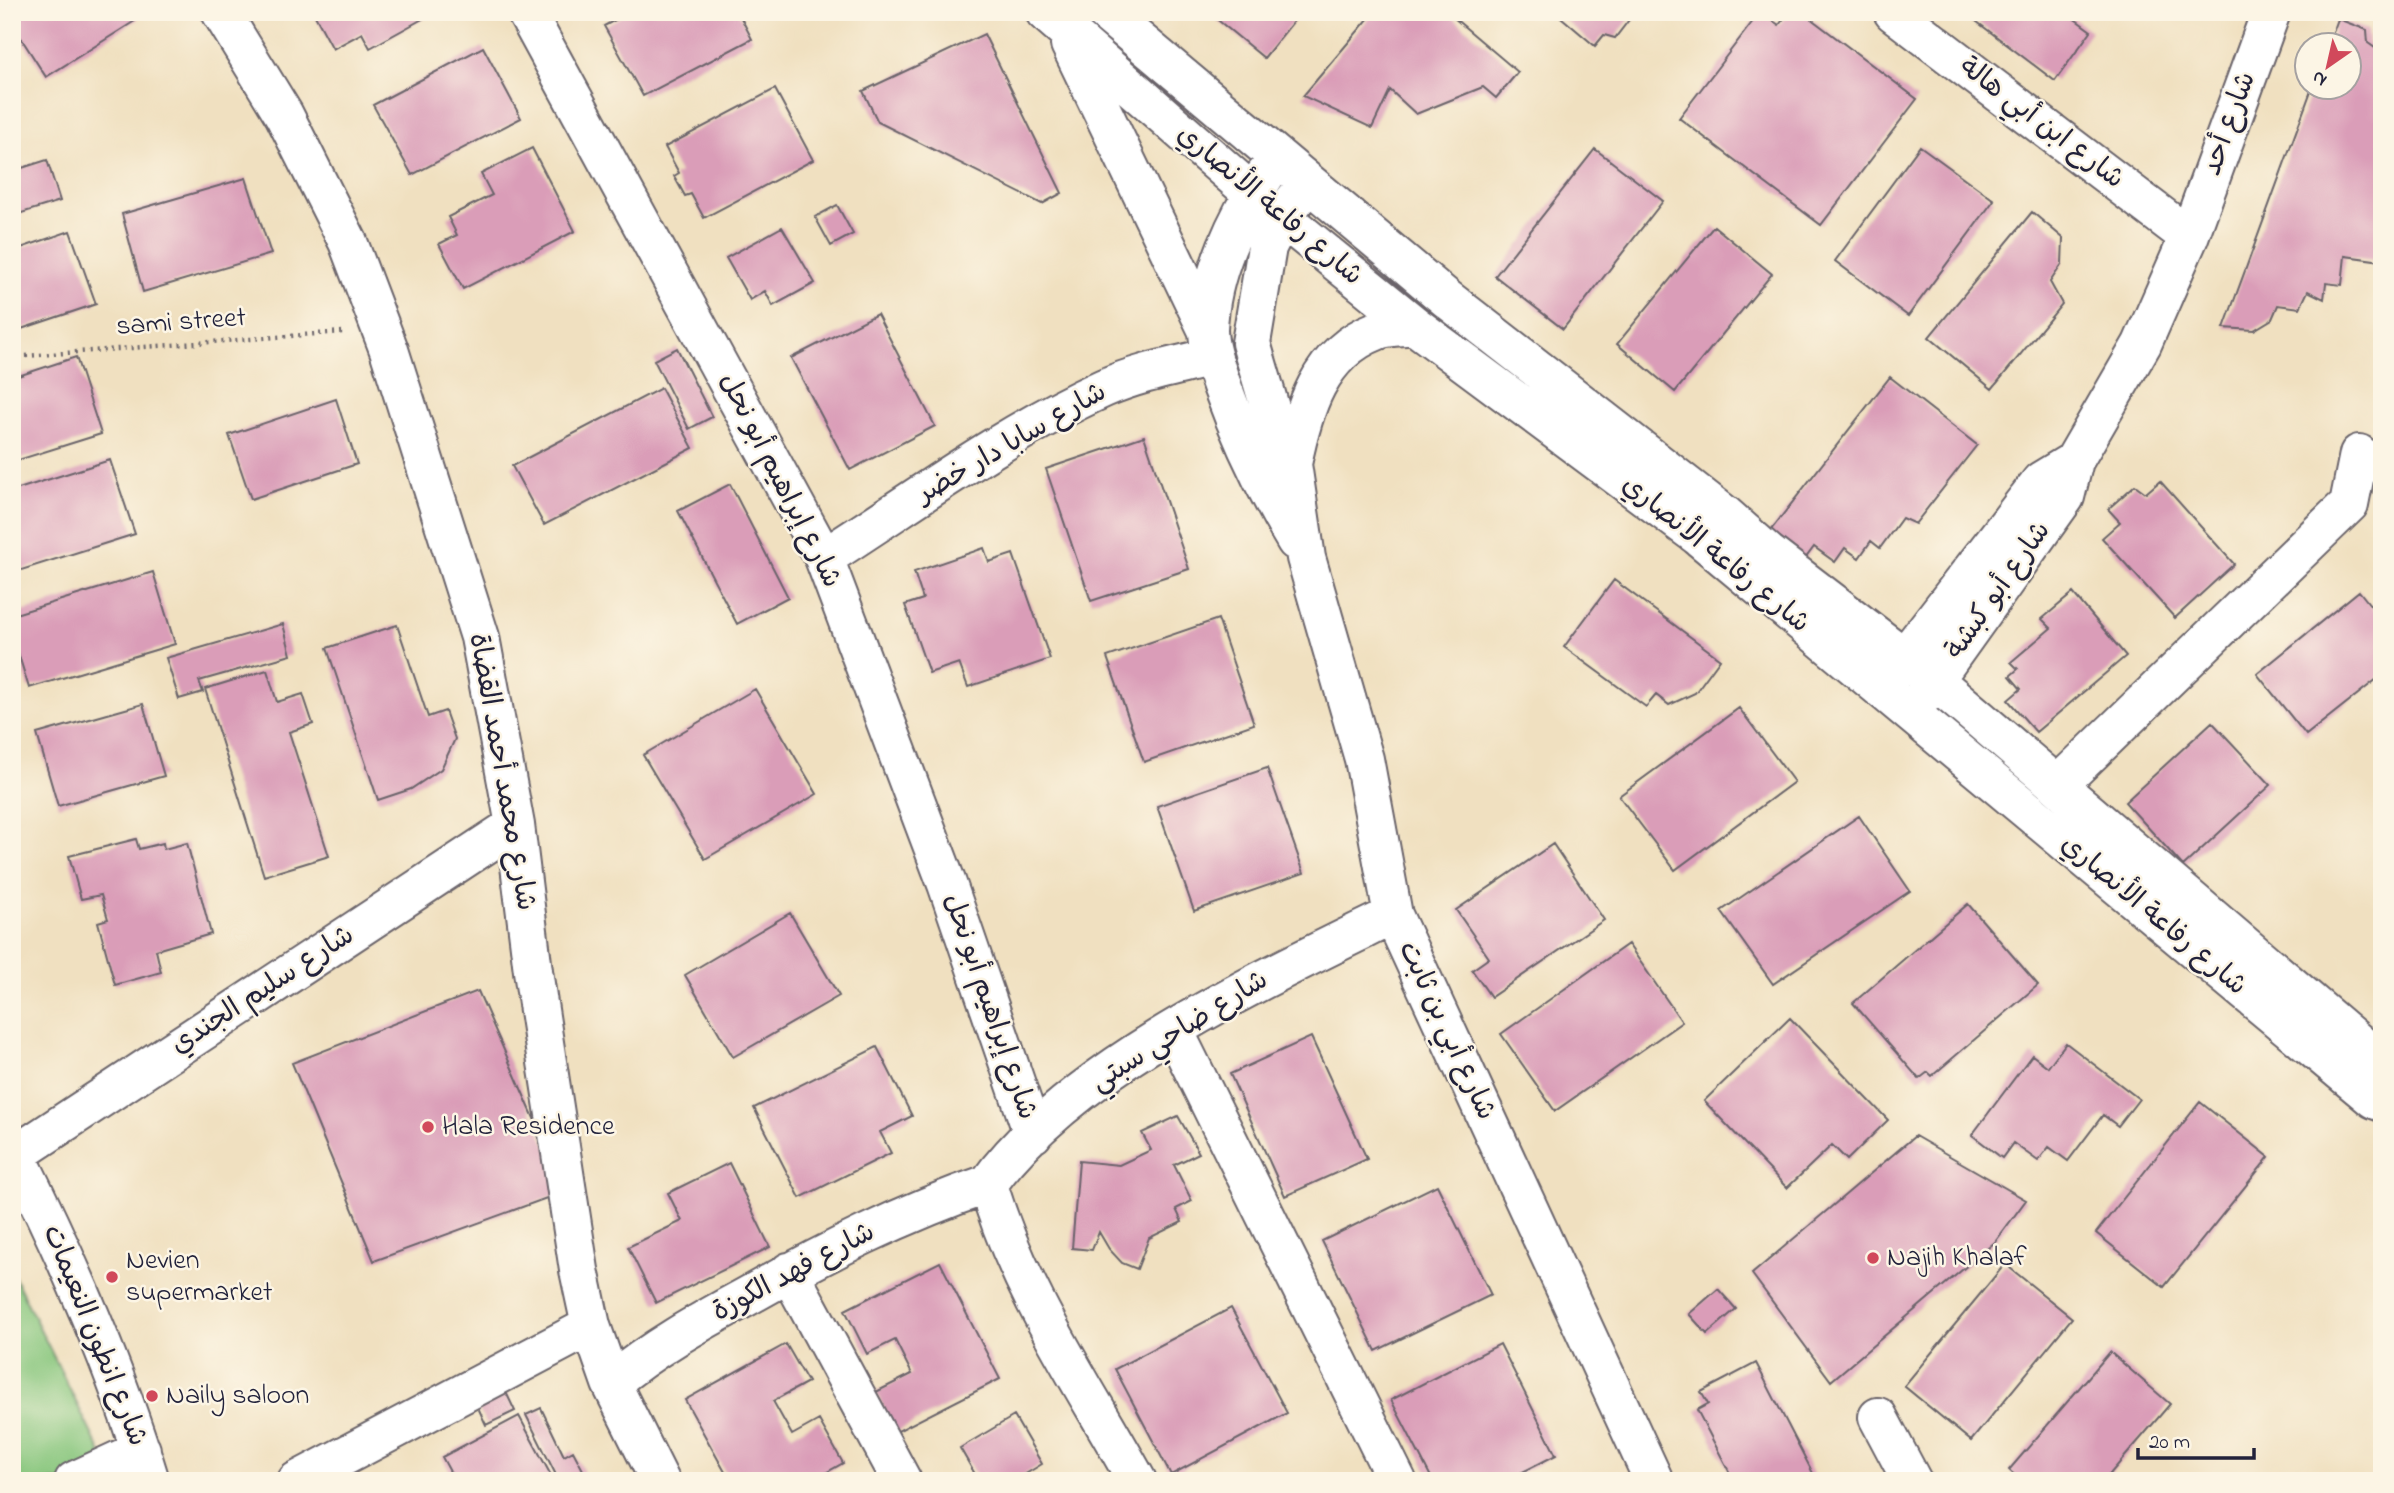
<svg xmlns="http://www.w3.org/2000/svg" width="2394" height="1493" font-family="'Indie Flower','Playpen Sans Arabic',sans-serif">
<style>
.green{fill:#87c67d;stroke:#54745c;stroke-width:2}
.building{fill:#da9db8}
.lines{fill:none;stroke-linecap:round;stroke-linejoin:round}
.minor-casing{stroke:#6a646a;stroke-width:42}
.path{stroke:#6a646a;stroke-width:4.5;stroke-dasharray:2 5;stroke-linecap:butt}
.minor{stroke:#fff;stroke-width:38}
.poi-dot{fill:#d1495b;stroke:#fcf5e5;stroke-width:2.5}
.labels{text-anchor:middle;dominant-baseline:central;stroke-width:5;stroke-linejoin:round;paint-order:stroke}
.street-label{font-size:28px;fill:#22223b;stroke:#fcf5e5}
.poi-label{font-size:28px;fill:#22223b;stroke:#fcf5e5;text-anchor:start}
</style>
<rect width="100%" height="100%" fill="#fcf5e5"/>
<filter id="ink" filterUnits="userSpaceOnUse"><feTurbulence type="fractalNoise" baseFrequency=".0143" numOctaves="2"/><feDisplacementMap in="SourceGraphic" scale="14" xChannelSelector="R" yChannelSelector="G"/><feConvolveMatrix kernelMatrix="1 2 1 2 8 2 1 2 1" color-interpolation-filters="sRGB"/></filter>
<filter id="wash" filterUnits="userSpaceOnUse"><feTurbulence type="fractalNoise" baseFrequency=".00686" numOctaves="4" result="noise"/><feDisplacementMap in="SourceGraphic" scale="28" xChannelSelector="R" yChannelSelector="G"/><feGaussianBlur stdDeviation="1.57" result="paint"/><feColorMatrix in="noise" values="0 0 0 0 0 0 0 0 0 0 0 0 0 0 0 0 0 1.4 0 .05"/><feComposite in="paint" operator="in"/></filter>
<g filter="url(#wash)">
<rect width="100%" height="100%" fill="#f0e0c0"/>
<path class="green" d="M 12,1272 L 106,1463 L 70,1481 L 12,1481 Z"/>
<g id="blocks">
<path class="building" d="M 12,12 L 134,12 L 138,19 L 46,77 L 12,24 Z
M 313,12 L 435,12 L 370,48 L 362,33 L 333,49 Z
M 630,12 L 738,12 L 752,39 L 643,96 L 604,26 Z
M 1208,12 L 1301,12 L 1264,58 Z
M 1374,12 L 1447,12 L 1518,72 L 1496,98 L 1483,87 L 1416,114 L 1390,90 L 1372,128 L 1303,96 Z
M 1555,12 L 1635,12 L 1615,38 L 1604,35 L 1595,46 Z
M 1760,12 L 1779,25 L 1789,12 L 1802,12 L 1917,99 L 1821,225 L 1679,118 Z
M 1964,12 L 2065,12 L 2091,31 L 2055,81 Z
M 2338,19 L 2367,30 L 2368,43 L 2382,53 L 2382,261 L 2345,256 L 2342,285 L 2326,283 L 2324,299 L 2308,291 L 2300,308 L 2278,305 L 2272,319 L 2254,330 L 2224,328 L 2312,88 L 2348,88 L 2348,46 L 2328,46 Z
M 984,34 L 1062,193 L 1042,204 L 878,122 L 863,91 Z
M 483,47 L 521,118 L 412,175 L 373,105 Z
M 775,89 L 813,160 L 704,218 L 691,194 L 685,196 L 674,176 L 679,173 L 665,147 Z
M 12,139 L 22,168 L 47,160 L 60,201 L 12,216 Z
M 1920,146 L 1994,200 L 1908,316 L 1835,261 Z
M 532,148 L 575,231 L 463,289 L 439,244 L 457,235 L 448,217 L 492,195 L 481,174 Z
M 1595,149 L 1663,201 L 1563,329 L 1495,276 Z
M 246,178 L 271,254 L 143,292 L 122,214 Z
M 837,205 L 853,234 L 831,246 L 815,217 Z
M 2032,212 L 2063,238 L 2062,264 L 2050,282 L 2062,304 L 1992,389 L 1929,337 Z
M 1714,226 L 1772,274 L 1675,392 L 1617,344 Z
M 782,227 L 815,283 L 773,306 L 765,291 L 750,300 L 726,258 Z
M 70,231 L 96,304 L 12,332 L 12,251 Z
M 877,314 L 935,426 L 850,470 L 791,358 Z
M 677,348 L 712,417 L 689,429 L 654,360 Z
M 76,357 L 101,434 L 12,462 L 12,378 Z
M 1890,377 L 1977,445 L 1915,524 L 1902,518 L 1880,548 L 1871,541 L 1859,558 L 1845,548 L 1835,562 L 1814,547 L 1796,571 L 1760,544 Z
M 661,388 L 693,448 L 544,525 L 512,466 Z
M 336,399 L 357,464 L 251,499 L 229,435 Z
M 1144,436 L 1189,569 L 1091,601 L 1046,469 Z
M 110,460 L 135,534 L 12,573 L 12,491 Z
M 2160,481 L 2234,564 L 2175,618 L 2102,538 L 2120,522 L 2108,509 L 2135,485 L 2146,493 Z
M 730,484 L 788,597 L 737,624 L 678,511 Z
M 984,548 L 989,562 L 1013,554 L 1050,659 L 968,687 L 959,663 L 929,673 L 905,605 L 923,599 L 914,572 Z
M 153,572 L 175,644 L 29,688 L 12,633 L 12,615 Z
M 1614,580 L 1720,659 L 1695,693 L 1669,705 L 1656,695 L 1646,707 L 1564,647 Z
M 2359,591 L 2382,620 L 2382,675 L 2306,735 L 2257,674 Z
M 2073,593 L 2126,656 L 2036,732 L 2008,700 L 2021,689 L 2010,676 L 2018,669 L 2011,662 L 2051,628 L 2042,619 Z
M 1218,619 L 1254,724 L 1144,762 L 1107,657 Z
M 283,624 L 291,655 L 199,681 L 203,692 L 179,699 L 166,658 Z
M 397,625 L 428,717 L 445,711 L 455,739 L 441,769 L 411,789 L 378,800 L 327,648 Z
M 267,670 L 277,702 L 303,694 L 313,724 L 289,732 L 329,856 L 264,876 L 205,689 Z
M 755,689 L 817,794 L 705,859 L 643,755 Z
M 143,704 L 164,776 L 58,806 L 37,734 Z
M 1739,708 L 1794,782 L 1675,870 L 1619,796 Z
M 2212,722 L 2271,785 L 2183,866 L 2125,802 Z
M 1267,768 L 1304,873 L 1194,911 L 1157,806 Z
M 1859,816 L 1910,891 L 1773,984 L 1721,911 Z
M 136,839 L 139,849 L 163,843 L 164,849 L 187,843 L 211,934 L 156,950 L 161,972 L 115,985 L 98,922 L 108,919 L 101,895 L 81,899 L 69,856 Z
M 1553,844 L 1604,920 L 1491,997 L 1472,970 L 1489,958 L 1456,910 Z
M 1968,904 L 2038,985 L 1932,1076 L 1928,1072 L 1919,1079 L 1853,1003 Z
M 790,913 L 839,996 L 733,1057 L 685,975 Z
M 1628,944 L 1682,1022 L 1555,1111 L 1501,1034 Z
M 478,991 L 566,1191 L 374,1261 L 292,1063 Z
M 1790,1018 L 1888,1120 L 1847,1160 L 1832,1145 L 1787,1188 L 1704,1101 Z
M 1311,1037 L 1367,1159 L 1285,1196 L 1230,1074 Z
M 2066,1043 L 2139,1099 L 2118,1126 L 2103,1115 L 2068,1161 L 2049,1147 L 2038,1161 L 2013,1143 L 2002,1158 L 1972,1135 L 2032,1055 L 2048,1067 Z
M 877,1047 L 912,1116 L 880,1132 L 891,1153 L 800,1198 L 754,1108 Z
M 2200,1102 L 2269,1157 L 2164,1287 L 2096,1233 Z
M 1178,1116 L 1199,1153 L 1174,1165 L 1192,1201 L 1176,1209 L 1182,1222 L 1149,1238 L 1137,1269 L 1122,1263 L 1109,1249 L 1099,1232 L 1092,1250 L 1072,1248 L 1079,1161 L 1119,1165 L 1151,1150 L 1142,1133 Z
M 1915,1136 L 2026,1200 L 1995,1242 L 1831,1381 L 1752,1274 Z
M 729,1163 L 770,1247 L 656,1303 L 628,1247 L 682,1221 L 668,1193 Z
M 1437,1185 L 1491,1295 L 1376,1351 L 1322,1241 Z
M 940,1262 L 1000,1379 L 896,1432 L 876,1392 L 912,1374 L 895,1340 L 867,1354 L 845,1310 Z
M 2005,1264 L 2072,1318 L 1971,1441 L 1904,1386 Z
M 1718,1289 L 1736,1309 L 1707,1334 L 1689,1314 Z
M 1231,1308 L 1287,1413 L 1171,1475 L 1115,1369 Z
M 786,1344 L 808,1382 L 773,1401 L 792,1435 L 819,1420 L 843,1463 L 811,1481 L 730,1481 L 685,1400 Z
M 1500,1344 L 1556,1455 L 1505,1481 L 1433,1481 L 1391,1400 Z
M 2110,1352 L 2170,1404 L 2104,1481 L 2021,1481 L 2009,1470 Z
M 1756,1363 L 1817,1481 L 1734,1481 L 1697,1410 L 1708,1404 L 1701,1392 Z
M 504,1388 L 515,1411 L 486,1425 L 475,1401 Z
M 541,1408 L 564,1456 L 573,1451 L 584,1472 L 559,1481 L 526,1415 Z
M 519,1416 L 554,1481 L 455,1481 L 442,1457 Z
M 1014,1416 L 1042,1464 L 1014,1481 L 979,1481 L 960,1448 Z"/>
</g>
</g>
<g filter="url(#ink)">
<use href="#blocks" fill-opacity="0" stroke="#6a646a" stroke-width="2"/>
<g class="lines">
<g class="minor-casing">
<path id="minor" d="M 221,12 L 284,115 L 348,242 L 389,350 L 480,637 L 515,825 L 533,971 L 579,1270 L 591,1326 L 611,1383 L 660,1481
M 526,12 L 824,558 L 947,884 L 1033,1134
M 1045,12 L 1253,194 L 1414,325 L 1698,536 L 2374,1099 L 2382,1102
M 1105,12 L 1446,298 L 1725,515 L 1768,553 L 1935,681 L 2382,1063
M 1893,12 L 2189,237
M 1070,44 L 1208,331
M 1266,174 C 1236,218 1210,274 1208,329 C 1208,348 1216,368 1222,386 C 1242,441 1266,491 1296,541
M 1298,196 L 1282,217 L 1267,247 L 1251,343 L 1275,425 L 1292,464 L 1306,558 L 1364,759 L 1393,915 L 1654,1481
M 1292,464 C 1303,410 1319,353 1376,331 C 1387,326 1402,327 1414,325
M 824,558 C 915,500 1005,433 1104,388 C 1139,373 1176,366 1212,357
M 1890,676 L 2041,481 L 2074,461
M 1920,700 L 2065,497 L 2074,461 L 2142,344 L 2189,237 L 2271,12
M 2058,785 L 2349,504 L 2359,454
M 1174,1031 L 1397,1481
M 16,1155 C 68,1260 116,1368 150,1481
M 12,1157 L 515,825
M 789,1272 L 902,1481
M 611,1383 C 653,1348 698,1323 746,1297 C 824,1253 903,1213 988,1184
M 1878,1417 L 1912,1481
M 74,1481 L 141,1450
M 297,1481 L 591,1326
M 1137,1481 C 1084,1385 1018,1290 988,1184 C 1073,1066 1263,979 1393,915"/>
</g>
<path class="path" d="M 12,357 L 343,332"/>
<use href="#minor" class="minor"/>
</g>
</g>
<g class="poi-dot">
<circle cx="428" cy="1127" r="7"/>
<circle cx="1873" cy="1258" r="7"/>
<circle cx="112" cy="1277" r="7"/>
<circle cx="152" cy="1396" r="7"/>
</g>
<g class="labels">
<g class="street-label">
<text transform="translate(2041 124) rotate(37)">شارع ابن أبي هالة</text>
<text transform="translate(2230 124) rotate(-70)">شارع أحد</text>
<text transform="translate(1269 206) rotate(40)">شارع رفاعة الأنصاري</text>
<text transform="translate(181 323) rotate(-4)">sami street</text>
<text transform="translate(1012 444) rotate(-30)">شارع سابا دار خضر</text>
<text transform="translate(779 481) rotate(63)">شارع إبراهيم أبو نحل</text>
<text transform="translate(1715 555) rotate(39)">شارع رفاعة الأنصاري</text>
<text transform="translate(1999 591) rotate(-55)">شارع أبو كبشة</text>
<text transform="translate(501 772) rotate(80)">شارع محمد أحمد القضاة</text>
<text transform="translate(2153 916) rotate(40)">شارع رفاعة الأنصاري</text>
<text transform="translate(263 991) rotate(-33)">شارع سليم الجندي</text>
<text transform="translate(989 1007) rotate(71)">شارع إبراهيم أبو نحل</text>
<text transform="translate(1446 1031) rotate(65)">شارع أبي بن ثابت</text>
<text transform="translate(1180 1032) rotate(-32)">شارع ضاحي سبتي</text>
<text transform="translate(794 1273) rotate(-28)">شارع فهد الكوزة</text>
<text transform="translate(94 1336) rotate(68)">شارع انطون النعيمات</text>
</g>
<g class="poi-label">
<text x="442" y="1127">Hala Residence</text>
<text x="1887" y="1258">Najih Khalaf</text>
<text x="126" y="1261">Nevien<tspan x="126" dy="32">supermarket</tspan></text>
<text x="166" y="1396">Naily saloon</text>
</g>
</g>
<rect width="2394" height="1493" fill="none" stroke="#fcf5e5" stroke-width="42"/>
<g transform="translate(2328 66) rotate(214)"><circle r="33" fill="#fcf5e5" stroke="#a5a1a1" stroke-width="2"/>
<path d="M0-5L12 26L0 18L-12 26Z" fill="#d1495b"/>
<text y="-10" font-size="19" font-weight="bold" text-anchor="middle" fill="#22223b">N</text>
</g>
<path d="M2138 1448v10h116v-10" fill="none" stroke="#22223b" stroke-width="3.5"/>
<text x="2149" y="1448" font-size="21" fill="#22223b" stroke="#fcf5e5" stroke-width="5" paint-order="stroke">20 m</text>
</svg>
